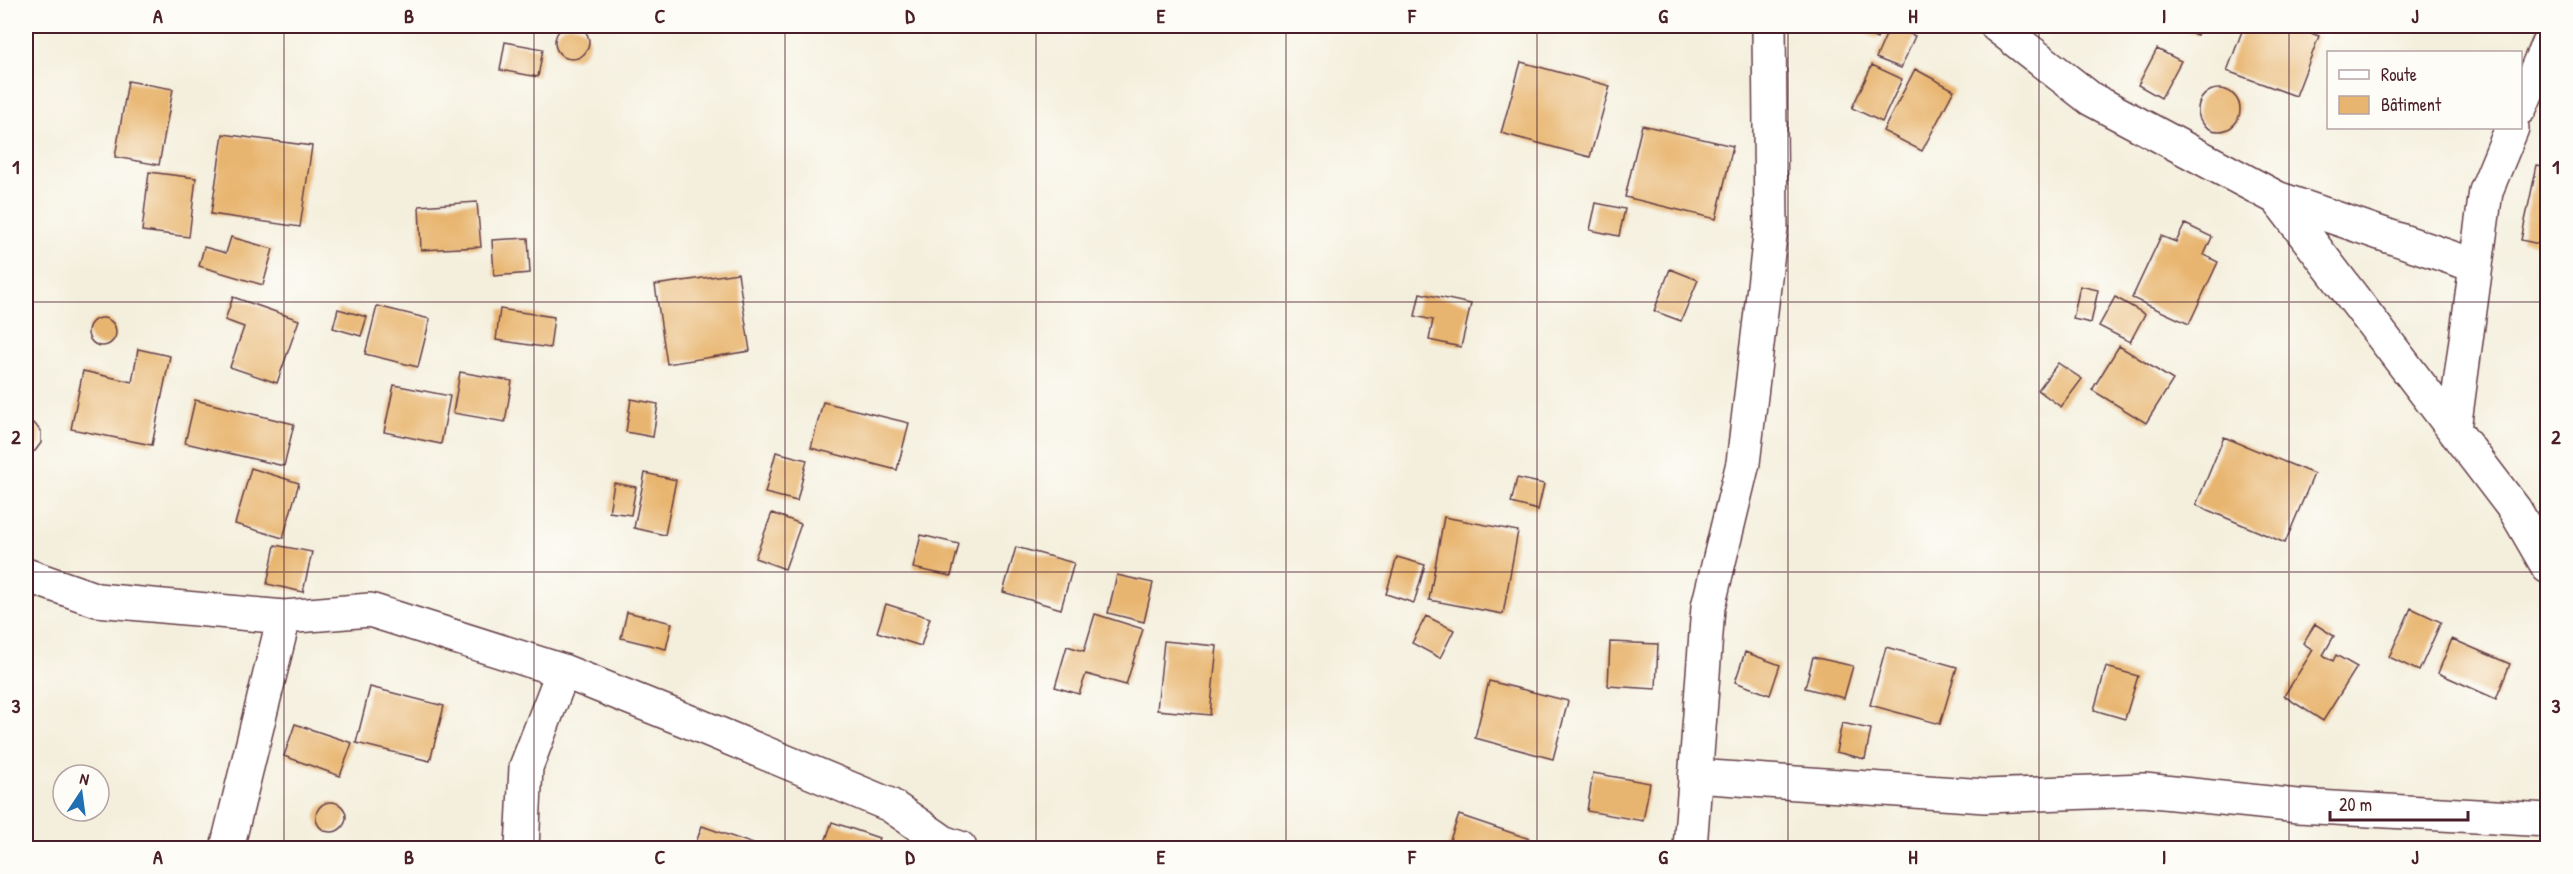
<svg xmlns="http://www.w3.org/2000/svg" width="2573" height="874" font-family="'Patrick Hand',sans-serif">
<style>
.building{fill:#e8b570}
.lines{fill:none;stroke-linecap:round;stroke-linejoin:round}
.minor-casing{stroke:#643e46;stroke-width:36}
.minor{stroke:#fff;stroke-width:33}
.grid{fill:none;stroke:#4a1f2b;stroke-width:1.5;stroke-opacity:0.55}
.neatline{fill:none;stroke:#4a1f2b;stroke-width:2}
.grid-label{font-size:20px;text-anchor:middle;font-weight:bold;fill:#4a1f2b}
</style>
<rect width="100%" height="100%" fill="#fdfcf7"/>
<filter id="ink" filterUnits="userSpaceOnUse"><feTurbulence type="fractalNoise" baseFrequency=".0167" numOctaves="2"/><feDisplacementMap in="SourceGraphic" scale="12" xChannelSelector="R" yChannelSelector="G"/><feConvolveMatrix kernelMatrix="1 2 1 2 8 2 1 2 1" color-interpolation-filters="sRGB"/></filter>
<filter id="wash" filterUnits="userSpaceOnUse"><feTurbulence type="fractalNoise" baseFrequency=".008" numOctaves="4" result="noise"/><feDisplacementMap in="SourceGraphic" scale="24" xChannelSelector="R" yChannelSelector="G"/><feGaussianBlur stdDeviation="1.35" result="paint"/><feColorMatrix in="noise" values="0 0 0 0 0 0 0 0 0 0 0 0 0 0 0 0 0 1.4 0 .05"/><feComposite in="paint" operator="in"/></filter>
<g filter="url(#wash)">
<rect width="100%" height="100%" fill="#f4efdd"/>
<g id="blocks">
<path class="building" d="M555 42a17 17 0 1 1 34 0a17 17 0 1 1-34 0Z
M 1859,26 L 1883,26 L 1877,39 L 1857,30 Z
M 1890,26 L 1915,36 L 1901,68 L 1876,58 Z
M 2166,26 L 2200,26 L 2197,35 Z
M 2244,26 L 2291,26 L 2319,36 L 2296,96 L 2227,71 Z
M 505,42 L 543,49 L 538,77 L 500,70 Z
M 2157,49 L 2181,61 L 2161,98 L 2138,85 Z
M 1521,62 L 1610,86 L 1590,157 L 1501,133 Z
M 1872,65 L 1902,79 L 1882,122 L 1852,108 Z
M 1915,69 L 1954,90 L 1922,151 L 1883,131 Z
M 128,81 L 173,89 L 159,165 L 115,157 Z
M2198 110a21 21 0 1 1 42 0a21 21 0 1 1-42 0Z
M 1642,125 L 1733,146 L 1716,219 L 1625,197 Z
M 223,134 L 312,146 L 300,227 L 211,214 Z
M 2537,165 L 2548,167 L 2548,246 L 2521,240 Z
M 149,172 L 196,178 L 189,237 L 142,231 Z
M 477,202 L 481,247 L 421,250 L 419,206 Z
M 1596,203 L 1625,209 L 1619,236 L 1590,230 Z
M 2185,224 L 2212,237 L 2204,255 L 2218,262 L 2189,324 L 2132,298 L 2161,236 L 2176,242 Z
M 231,237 L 273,249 L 263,285 L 199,266 L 204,247 L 226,253 Z
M 528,238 L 530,273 L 494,276 L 492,240 Z
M 1670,269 L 1698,280 L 1681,321 L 1654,311 Z
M 738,273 L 750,351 L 667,364 L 655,285 Z
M 2080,286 L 2098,290 L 2091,323 L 2073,319 Z
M 1420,293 L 1471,304 L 1461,347 L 1429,340 L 1433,320 L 1415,316 Z
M 233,297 L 299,320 L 277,383 L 230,367 L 244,327 L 225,320 Z
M 2115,297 L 2145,314 L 2130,342 L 2099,326 Z
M 377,306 L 430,319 L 418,367 L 365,354 Z
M 338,309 L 367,317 L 361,336 L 333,328 Z
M 500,309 L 554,317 L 550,348 L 496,340 Z
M88 332a14 14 0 1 1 28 0a14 14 0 1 1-28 0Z
M 2119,346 L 2173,380 L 2146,423 L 2092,390 Z
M 138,349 L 170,356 L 152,445 L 71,429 L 83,371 L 132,382 Z
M 2058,363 L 2082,379 L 2061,407 L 2038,390 Z
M 460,372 L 512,381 L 505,422 L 453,413 Z
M 394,385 L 450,396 L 441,444 L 384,432 Z
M 631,399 L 658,404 L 653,437 L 626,432 Z
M 195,400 L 294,424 L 284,466 L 185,443 Z
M 823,402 L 909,423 L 897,470 L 811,448 Z
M 26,420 L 35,424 L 41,432 L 41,443 L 35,451 L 26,453 Z
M 2224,437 L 2314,474 L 2285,543 L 2196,505 Z
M 776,452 L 807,460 L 797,501 L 765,493 Z
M 251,468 L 299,483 L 283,538 L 235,524 Z
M 645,473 L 676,480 L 665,535 L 634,528 Z
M 1517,478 L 1544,484 L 1538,510 L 1511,503 Z
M 614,483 L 636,487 L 631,515 L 609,512 Z
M 772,513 L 801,524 L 785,569 L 755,558 Z
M 1444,517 L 1518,531 L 1503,614 L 1429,600 Z
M 921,535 L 959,544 L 951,576 L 913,568 Z
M 275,545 L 312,552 L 303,592 L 267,584 Z
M 1016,547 L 1074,563 L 1061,609 L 1003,592 Z
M 1397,557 L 1425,565 L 1414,603 L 1386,594 Z
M 1117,575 L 1153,583 L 1144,622 L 1108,613 Z
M 886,604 L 930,618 L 921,646 L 877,632 Z
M 2411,608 L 2441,622 L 2419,671 L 2389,657 Z
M 627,612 L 672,623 L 666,649 L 621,638 Z
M 1095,614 L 1143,629 L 1126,685 L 1086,674 L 1079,694 L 1055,687 L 1067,646 L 1084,651 Z
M 1426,616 L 1454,630 L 1440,658 L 1412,643 Z
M 2315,624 L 2334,636 L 2323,655 L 2333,661 L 2336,655 L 2357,667 L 2323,721 L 2284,696 L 2313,650 L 2303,643 Z
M 2452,639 L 2510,664 L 2496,699 L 2438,673 Z
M 1164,641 L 1217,646 L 1210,715 L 1157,710 Z
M 1610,642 L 1658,644 L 1656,689 L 1608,686 Z
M 1886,647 L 1957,667 L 1940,724 L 1870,705 Z
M 1745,652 L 1780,665 L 1770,695 L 1735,682 Z
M 1813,657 L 1853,666 L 1844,698 L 1805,688 Z
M 2106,667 L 2138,676 L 2125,719 L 2094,710 Z
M 1489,681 L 1568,701 L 1553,759 L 1475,738 Z
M 370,687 L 444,706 L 430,761 L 356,743 Z
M 1842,723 L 1871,729 L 1865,759 L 1836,752 Z
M 295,724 L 352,743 L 340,776 L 284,756 Z
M 1593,773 L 1650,783 L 1643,821 L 1587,811 Z
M316 817a15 15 0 1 1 30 0a15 15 0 1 1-30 0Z
M 1459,815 L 1530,839 L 1527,848 L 1447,848 Z
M 832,822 L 879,838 L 875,848 L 823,848 Z
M 702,826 L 762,847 L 761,848 L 694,848 Z"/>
</g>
</g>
<g filter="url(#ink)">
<use href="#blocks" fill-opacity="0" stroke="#643e46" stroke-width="1.5"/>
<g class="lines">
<g class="minor-casing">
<path id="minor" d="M 1997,26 L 2091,99 L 2277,198 L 2515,510 L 2548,567
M 2520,108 L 2548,43
M 2277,198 L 2476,266
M 2454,429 L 2486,191 L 2512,128
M 26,575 L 97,600 L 284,617 L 370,610 L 563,671 L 700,726 L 890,805 L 945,843 L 960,848
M 1695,776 L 1985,796 L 2144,790 L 2298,806 L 2548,820
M 227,848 L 284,617
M 522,848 L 526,767 L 563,671
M 1690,848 L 1708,607 L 1743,463 L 1771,227 L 1769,26"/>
</g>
<use href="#minor" class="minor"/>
</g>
</g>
<path class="grid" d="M 284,26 L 284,848M 534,26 L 534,848M 785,26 L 785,848M 1036,26 L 1036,848M 1286,26 L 1286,848M 1537,26 L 1537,848M 1788,26 L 1788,848M 2039,26 L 2039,848M 2289,26 L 2289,848M 26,302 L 2548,302M 26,572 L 2548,572"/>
<rect width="2573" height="874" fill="none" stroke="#fdfcf7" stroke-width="66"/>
<rect x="2327" y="51" width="195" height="78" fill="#fdfcf7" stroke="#b5a4a5" stroke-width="1.5"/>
<rect x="2339" y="70" width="30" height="9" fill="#ffffff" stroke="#b5a4a5" stroke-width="1.5"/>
<text x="2381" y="81" font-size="18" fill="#4a1f2b">Route</text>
<rect x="2339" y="96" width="30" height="18" fill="#e8b570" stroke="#b5a4a5" stroke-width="1.5"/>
<text x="2381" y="111" font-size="18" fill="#4a1f2b">Bâtiment</text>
<g transform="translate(81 793) rotate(13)"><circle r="28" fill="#fdfcf7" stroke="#b5a4a5" stroke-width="1.5"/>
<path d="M0-4.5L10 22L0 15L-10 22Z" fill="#1f6fb2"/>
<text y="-9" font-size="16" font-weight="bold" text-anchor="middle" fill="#4a1f2b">N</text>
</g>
<path d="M2330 811v9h138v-9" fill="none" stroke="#4a1f2b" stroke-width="3"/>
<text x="2339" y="811" font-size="18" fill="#4a1f2b" stroke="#fdfcf7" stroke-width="4.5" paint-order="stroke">20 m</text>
<rect x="33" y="33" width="2507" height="808" class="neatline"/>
<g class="grid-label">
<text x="158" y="23">A</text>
<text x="409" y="23">B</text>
<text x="660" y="23">C</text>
<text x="910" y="23">D</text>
<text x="1161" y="23">E</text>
<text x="1412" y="23">F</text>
<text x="1663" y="23">G</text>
<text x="1913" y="23">H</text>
<text x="2164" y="23">I</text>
<text x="2415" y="23">J</text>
<text x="16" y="174">1</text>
<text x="2556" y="174">1</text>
<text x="16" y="444">2</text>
<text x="2556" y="444">2</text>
<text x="16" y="713">3</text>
<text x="2556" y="713">3</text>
<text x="158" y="864">A</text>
<text x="409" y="864">B</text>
<text x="660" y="864">C</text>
<text x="910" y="864">D</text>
<text x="1161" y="864">E</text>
<text x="1412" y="864">F</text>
<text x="1663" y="864">G</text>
<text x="1913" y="864">H</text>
<text x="2164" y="864">I</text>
<text x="2415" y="864">J</text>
</g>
</svg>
